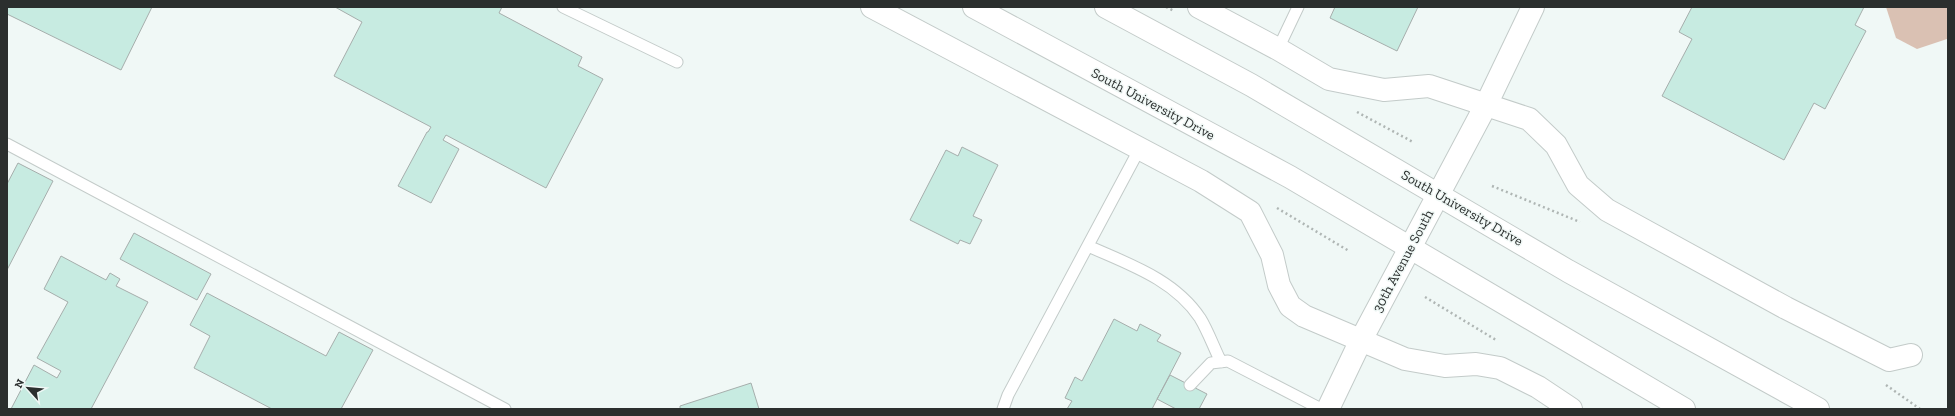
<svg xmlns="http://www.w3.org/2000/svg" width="1955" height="416" font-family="'Zilla Slab',serif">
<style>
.green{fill:#dac1b3}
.building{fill:#c7ebe1;stroke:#a6aeac}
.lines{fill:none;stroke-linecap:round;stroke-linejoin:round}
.service-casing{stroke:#c3cbc9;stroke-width:13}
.minor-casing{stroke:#c3cbc9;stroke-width:24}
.primary-casing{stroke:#c3cbc9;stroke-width:24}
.path{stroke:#afb6b4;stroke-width:2.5;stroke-dasharray:2 3;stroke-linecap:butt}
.service{stroke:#fff;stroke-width:11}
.minor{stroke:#fff;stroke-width:22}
.primary{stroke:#fff;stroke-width:22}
.labels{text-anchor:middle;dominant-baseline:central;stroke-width:3;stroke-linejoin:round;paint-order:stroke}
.street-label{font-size:14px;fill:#2b2f2e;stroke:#f0f8f6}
</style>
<rect width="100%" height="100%" fill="#f0f8f6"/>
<path class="green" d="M 1886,7 L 1948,7 L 1948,37 L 1947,39 L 1917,49 L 1896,38 Z"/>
<path class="building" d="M 7,7 L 152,7 L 121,70 L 7,14 Z
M 335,7 L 502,7 L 499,13 L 582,57 L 578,66 L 603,79 L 546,188 L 446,135 L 443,140 L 459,149 L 431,203 L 398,186 L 427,132 L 428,132 L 431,127 L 334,76 L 362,22 Z
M 1335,7 L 1418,7 L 1397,51 L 1330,18 Z
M 1692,7 L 1864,7 L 1855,25 L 1866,31 L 1825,109 L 1814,103 L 1784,160 L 1662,96 L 1692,39 L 1679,32 Z
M 962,147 L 998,165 L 973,216 L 982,220 L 970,244 L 960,240 L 958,244 L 910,220 L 946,150 L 958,156 Z
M 18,163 L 53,181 L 7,270 L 7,184 Z
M 134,233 L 211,274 L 197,300 L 120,259 Z
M 61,256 L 106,280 L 110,273 L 120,279 L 116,286 L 148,302 L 91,409 L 11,409 L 34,365 L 57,378 L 61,371 L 37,358 L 68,302 L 44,289 Z
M 207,293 L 326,356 L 339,332 L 373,350 L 341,409 L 272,409 L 194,368 L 210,336 L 190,325 Z
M 1114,319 L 1137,331 L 1140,324 L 1161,335 L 1157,341 L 1181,353 L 1152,409 L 1067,409 L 1072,401 L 1065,398 L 1075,377 L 1082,381 Z
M 1170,375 L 1207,394 L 1199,409 L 1176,409 L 1157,399 Z
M 751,383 L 759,409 L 680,409 L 680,406 Z"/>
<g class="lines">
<g class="service-casing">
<path id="service" d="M 563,7 L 677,62
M 1278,49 L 1298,7
M 7,144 L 505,409
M 1088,246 C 1128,264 1174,279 1200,318 C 1208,331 1214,348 1221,362
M 1190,385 L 1211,363 L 1228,361 L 1321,409
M 1003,409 L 1008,395 L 1140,148"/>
</g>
<g class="minor-casing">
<path id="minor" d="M 872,7 L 1201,181 L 1250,212 L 1272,255 L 1279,285 L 1290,306 L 1304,316 L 1405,359 L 1445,366 L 1476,364 L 1500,368 L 1538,387 L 1571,409
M 1199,7 L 1278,49 L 1329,79 L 1384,90 L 1429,86 L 1529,119 L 1556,145 L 1578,185 L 1607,210 L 1786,308 L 1889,360 L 1911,355
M 1328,409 L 1361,340 L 1486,105 L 1533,7"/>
</g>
<g class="primary-casing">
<path id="primary" d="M 974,7 L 1290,177 L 1684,409
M 1106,7 L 1251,85 L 1568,271 L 1818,409"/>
</g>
<path class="path" d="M 1166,7 L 1174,11
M 1357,112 L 1413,142
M 1492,186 L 1580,222
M 1277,208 L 1349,251
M 1425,297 L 1496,340
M 1886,385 L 1920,409"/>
<use href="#service" class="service"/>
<use href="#minor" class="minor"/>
<use href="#primary" class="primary"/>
</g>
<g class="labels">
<g class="street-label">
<text transform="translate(1153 104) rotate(28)">South University Drive</text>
<text transform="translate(1462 208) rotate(30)">South University Drive</text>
<text transform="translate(1403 261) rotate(-62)">30th Avenue South</text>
</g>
</g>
<rect width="1955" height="416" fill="none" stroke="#2b2f2e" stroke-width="16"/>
<g transform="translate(28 388) rotate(297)" stroke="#f0f8f6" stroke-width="3" paint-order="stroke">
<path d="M0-3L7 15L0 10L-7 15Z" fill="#2b2f2e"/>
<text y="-6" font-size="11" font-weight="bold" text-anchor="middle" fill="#2b2f2e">N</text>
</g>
</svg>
